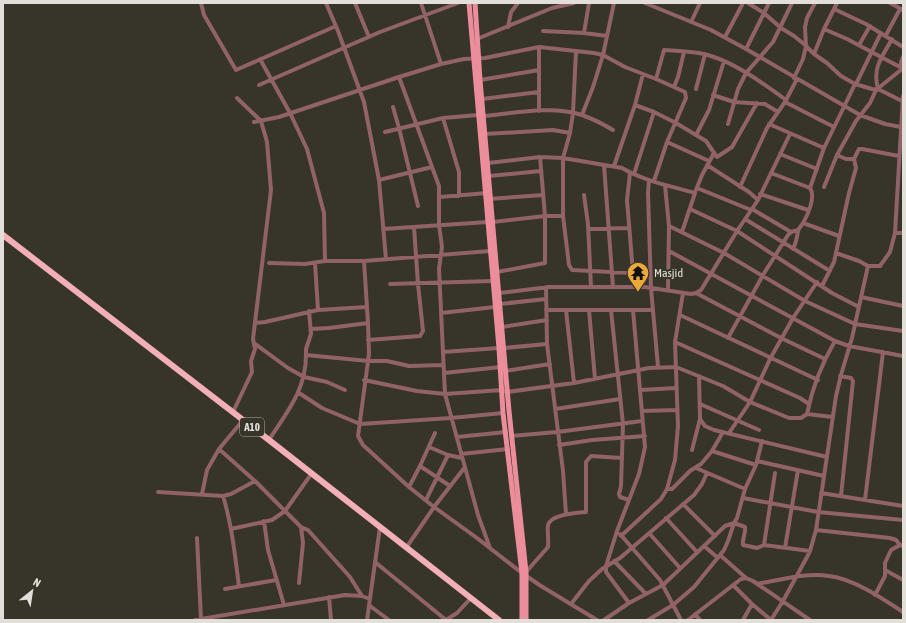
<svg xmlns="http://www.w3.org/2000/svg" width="906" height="623" font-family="'Asap Condensed',sans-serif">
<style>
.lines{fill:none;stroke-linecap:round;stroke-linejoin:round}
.minor{stroke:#916268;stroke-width:4}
.major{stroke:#eb8d9b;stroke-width:5}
.highway{stroke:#f3afb7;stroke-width:6}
.labels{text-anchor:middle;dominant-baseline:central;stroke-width:4;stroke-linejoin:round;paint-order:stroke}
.shield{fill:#37342a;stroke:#aeaca4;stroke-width:1}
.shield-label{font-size:11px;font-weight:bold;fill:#e1dfd8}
.poi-label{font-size:12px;fill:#e1dfd8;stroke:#37342a;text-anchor:start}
</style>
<rect width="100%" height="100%" fill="#37342a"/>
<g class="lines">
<path class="minor" d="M 201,3 L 204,15 L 236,70 L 336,26
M 326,3 L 338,31 L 364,102 L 379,180 L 386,259
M 355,3 L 369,37
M 421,3 L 441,64
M 645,3 L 711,30 L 746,49 L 860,115 L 885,124 L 901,127
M 748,3 L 764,13 L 781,28 L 794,36 L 804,44 L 814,54 L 827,63 L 841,76 L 855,84 L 872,89 L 880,90 L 902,101
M 890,3 L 903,10
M 834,9 L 866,24 L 903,47
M 691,22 L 700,3
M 508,27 L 511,12 L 518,3
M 824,29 L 847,39 L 900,67
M 543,31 L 584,33 L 607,36
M 584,33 L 589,3
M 886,35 L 900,9
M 725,37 L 743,3
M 477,39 L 552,8 L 574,3
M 859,45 L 870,26
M 746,49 L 769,3
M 576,51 L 573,113 L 570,133 L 563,158 L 563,216 L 569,265 L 572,270 L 650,274
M 814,54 L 824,29 L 837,3
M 260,59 L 290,113 L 307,149 L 324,213 L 325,261
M 901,68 L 901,62 L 903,57
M 399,77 L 439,186 L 439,225 L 442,247 L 439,269 L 445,394 L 478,515 L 490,548
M 794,78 L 803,59 L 806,46 L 805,27 L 807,18 L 815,3
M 656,79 L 664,50 C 679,51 697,51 711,56 C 737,64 764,84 786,100
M 480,80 L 539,70
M 856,84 L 881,33
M 259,85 L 380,32 L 458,3
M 674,87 L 678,77 L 684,52
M 696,89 L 705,54
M 878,89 C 872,68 882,57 892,39
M 713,95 L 734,102 L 765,104 L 778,112
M 482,99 L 539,92
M 785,102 L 834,127
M 635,105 L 654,112 L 676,123 L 706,141 L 717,157 L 732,147 L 757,103
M 393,107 L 399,128 L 418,206
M 539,111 L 539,47
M 582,115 L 593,87 L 603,55 L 614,3
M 484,116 C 514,113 553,105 582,115 C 593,119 603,124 613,130
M 443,118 L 459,172 L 459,196
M 254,122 L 279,117 L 399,77 L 441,64 L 464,59 L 485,58 L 539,47 L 594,53 L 603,55 L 625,67 L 656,79 L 685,92 L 686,98 L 667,142 L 654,181
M 728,124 L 738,89 L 746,73 L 773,42 L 792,3
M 769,124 L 824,148
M 385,132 L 443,118 L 478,115
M 485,134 L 553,130 L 570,133
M 696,135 L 709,110 L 724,61
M 667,142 L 709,161
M 780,154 L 817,169
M 837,155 L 846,159 L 854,159 L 859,149 L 862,149 L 899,156
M 488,163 L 540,157 L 563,158 L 622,168 C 644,181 671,186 695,193 L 682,232
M 604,165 L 613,287
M 707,165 L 749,192 L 758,200
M 614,166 L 635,105 L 643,74
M 630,173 L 627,200 L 633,273
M 771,173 L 810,188
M 634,174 L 654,112
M 489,176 L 541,171
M 379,180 L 432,167
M 649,180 L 648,193 L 651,288 L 658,367
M 665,185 L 669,226 L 668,290
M 740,187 L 767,128 L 785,102 L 797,79
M 824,187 L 837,155 L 856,121 L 870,103 L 876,90 L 902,69
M 697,188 L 751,210
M 696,190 L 702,175 L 714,153
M 760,194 L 808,210
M 584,195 L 588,224 L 591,287
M 440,197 L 487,193
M 488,199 L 543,195
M 690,209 L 737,231 L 832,293 L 859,307
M 752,209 L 791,232
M 745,219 L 830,271
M 493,222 L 545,216 L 563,216
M 803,223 L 839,236
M 669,226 L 724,253 L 805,301 L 855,324 L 903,331
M 383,229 L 488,222
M 588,229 L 629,228
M 895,233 L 903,233
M 793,249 C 796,243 797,238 798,231 C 799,228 801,226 803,223 C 808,215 816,196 810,188 L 824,148 L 855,84
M 669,251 L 835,341 L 849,346 L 903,356
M 836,253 L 859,261 L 868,266 L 880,266 L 890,252 L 895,233 L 903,96
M 364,261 L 368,323 L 369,354 L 358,436 L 363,445 L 409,487 L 434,507 L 477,538 L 522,573 L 541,586 L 597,620
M 269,263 L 305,264 L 325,261 L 364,261 L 490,251
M 315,263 L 318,310
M 497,272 L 545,263 L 545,216 L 540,157
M 390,284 L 493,281
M 822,286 L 834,262 L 849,193 L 856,168 L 854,159
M 546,287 L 547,344 L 563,471 L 566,514
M 499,293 L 549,287 L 645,287 L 691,294 L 696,293 L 701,290 L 737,231 L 758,200 L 790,134
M 696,293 L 781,338 L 825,359
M 861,297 L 903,306
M 500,304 L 546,299
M 546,310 L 653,310
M 566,310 L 574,383
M 589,310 L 595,379
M 611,310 L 623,424 L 621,486 L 619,494 L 620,497 L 629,500
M 441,313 L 495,307
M 680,315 L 818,380
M 255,323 L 265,322 L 318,310 L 367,307
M 502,327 L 547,320
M 311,329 L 329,328 L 368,323
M 728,338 L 763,275 L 788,235 L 791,232 L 798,230
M 368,340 L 420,336 L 423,331 L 418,284 L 414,227
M 675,342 L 800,398 L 809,404
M 254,343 L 288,368 L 304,377 L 327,382 L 345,390
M 504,348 L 547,344
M 443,352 L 499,348
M 306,355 L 306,349 L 311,334 L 309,311
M 505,371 L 550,364
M 444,373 L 501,367
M 699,376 L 700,419 L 705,426 L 714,430 L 827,457
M 840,376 L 851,378 L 853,381 L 841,496
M 364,380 L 417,391 L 445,394 L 502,390 L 507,392 L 574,383 L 649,368 L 676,367 L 723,386 L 750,402 L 789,418 L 801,418 L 807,414 L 833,417
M 640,390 L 676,388
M 299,393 L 322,408 L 360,424 L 451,418 L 503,413
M 700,404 L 759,430
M 555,409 L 620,399
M 642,411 L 677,410
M 233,412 L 252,372 L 251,361 L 255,349 L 253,339 L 271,190 L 267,142 L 261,121 L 237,98
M 807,414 C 812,389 822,363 835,341
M 243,420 L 219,449 L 255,481 L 301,527 L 308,530 L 350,577 L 362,596
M 729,433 L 750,402 L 770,359 L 793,318 L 817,282
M 511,436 L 557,432 L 642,421
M 457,437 L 506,432
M 269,440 C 287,412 306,390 306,355 L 368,361 L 387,361 L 409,366 L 443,365
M 559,445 L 592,440 L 645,436
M 429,447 L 448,455 L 462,458
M 692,450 L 700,419
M 712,451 L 756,465
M 461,454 L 508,449
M 757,461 L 824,476
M 420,466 L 450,486
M 696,468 L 745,489
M 409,487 L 420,466 L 435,433
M 667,489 L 672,489 L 690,471 L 701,464 L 712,451 L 723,432
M 158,492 L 223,496 L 231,494 L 255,481
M 821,493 L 903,506
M 202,494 L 207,470 L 219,449
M 223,496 C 232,525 235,556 239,586
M 743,498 L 818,512 L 903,520
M 426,500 L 448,455
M 865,500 L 883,352
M 683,504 L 715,536
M 666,518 L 697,552
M 264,521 L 268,550 L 284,605
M 231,529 L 272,520 L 285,511 L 312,473
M 816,530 L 890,538 L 896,540 L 900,545
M 649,533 L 680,568
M 620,534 L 660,580 L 681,620
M 621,536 L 661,499 L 667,489 L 675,460 L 678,426 L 675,342 L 683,293
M 197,538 L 201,619
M 764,545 L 775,473
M 704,546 L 718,558
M 406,548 L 434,507 L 465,467
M 785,548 L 798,470
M 720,555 L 746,578
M 614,561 L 646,594
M 375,562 L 446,620 L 457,613 L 471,598
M 885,570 L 903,580
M 526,572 L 548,547 C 549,540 547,532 548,525 C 551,514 577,513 586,512 L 586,462 L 591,456 L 622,458
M 299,583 L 303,543 L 301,527
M 757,584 C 779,580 807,572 829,576 C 854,579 882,598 903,612
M 733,585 L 752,604
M 225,589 L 276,580
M 875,595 L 885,576 L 885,563 L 891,550 L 900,545 L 903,546
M 329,597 L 331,620
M 629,603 L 609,576 L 606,572 L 606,566 L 617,531 L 639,474 L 645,447 L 633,310
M 571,604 L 589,581 L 602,569 L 620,558 L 694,495 L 702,484 L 707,473
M 370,606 L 389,620
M 695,614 L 700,620
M 195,620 L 345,595 L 362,596 L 370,599
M 367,620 L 380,527
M 604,620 L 629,603 L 663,585 L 725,526 L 734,523 L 737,518 L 745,489 L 756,465 L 762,441
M 648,620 L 673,605 L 694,587 L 724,550 L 728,541 L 734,523 L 745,527 C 746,533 742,539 743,545 L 757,548 L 764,545 L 810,551
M 688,620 L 741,579 L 746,578 L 753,581 L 810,620
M 743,620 L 752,604 L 771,620
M 771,620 L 783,601 L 807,557 L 810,551 L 816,530 L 836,396 L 841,375 L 852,338 L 868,266"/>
<path class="major" d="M 469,3 L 499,348 L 503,413 L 522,573 L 522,620
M 475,3 L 480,80 L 509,411 L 526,572 L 526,620"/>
<path class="highway" d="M 3,235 L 269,440 L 499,620"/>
</g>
<defs>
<g id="temple-pin" transform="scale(1.15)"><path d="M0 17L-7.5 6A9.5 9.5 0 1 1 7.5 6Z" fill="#eaaa39" stroke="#37342a"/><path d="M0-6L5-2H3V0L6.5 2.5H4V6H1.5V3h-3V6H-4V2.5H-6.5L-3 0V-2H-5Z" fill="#111"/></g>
</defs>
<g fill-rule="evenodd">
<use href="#temple-pin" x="638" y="273"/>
</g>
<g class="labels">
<rect class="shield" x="240" y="418" width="24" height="18" rx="3"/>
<g class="shield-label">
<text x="252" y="427">A10</text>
</g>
<g class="poi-label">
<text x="654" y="273">Masjid</text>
</g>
</g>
<rect width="906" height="623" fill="none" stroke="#e1dfd8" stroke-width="8"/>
<g transform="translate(32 591) rotate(30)" stroke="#37342a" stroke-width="3" paint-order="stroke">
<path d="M0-3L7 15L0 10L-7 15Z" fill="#e1dfd8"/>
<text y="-6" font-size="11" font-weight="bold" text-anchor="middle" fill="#e1dfd8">N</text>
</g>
</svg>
